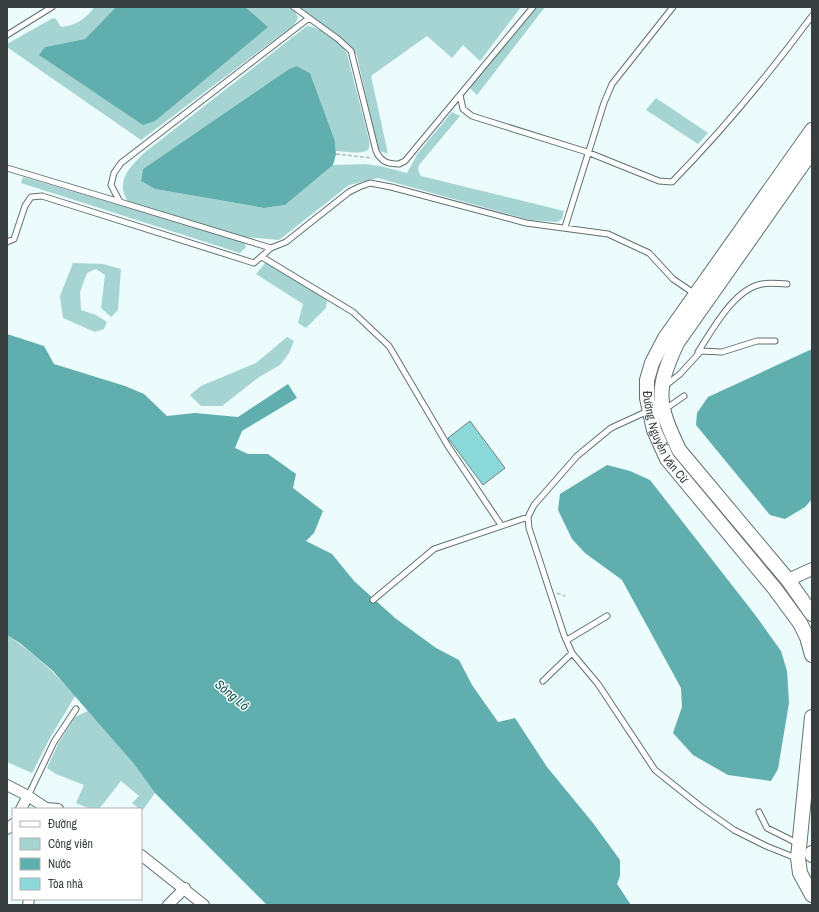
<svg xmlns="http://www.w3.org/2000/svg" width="819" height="912" font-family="'Archivo Narrow',sans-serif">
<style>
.green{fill:#a5d4d3}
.water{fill:#60aeae}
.building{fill:#8ad8d8;stroke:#738181}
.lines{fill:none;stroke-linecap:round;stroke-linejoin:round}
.service-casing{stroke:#626f6f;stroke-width:7}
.minor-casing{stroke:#626f6f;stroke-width:12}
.tertiary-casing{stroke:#626f6f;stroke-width:14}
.secondary-casing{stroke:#626f6f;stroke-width:16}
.path{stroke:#b0bcbc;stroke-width:1.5;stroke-dasharray:4 2;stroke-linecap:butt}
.service{stroke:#fff;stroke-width:5}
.minor{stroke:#fff;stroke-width:10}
.tertiary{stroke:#fff;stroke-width:12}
.secondary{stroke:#fff;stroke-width:14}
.labels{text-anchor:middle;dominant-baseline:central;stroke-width:3;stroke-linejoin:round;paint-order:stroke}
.street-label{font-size:12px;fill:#383e3e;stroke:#fff}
.water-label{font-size:13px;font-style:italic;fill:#044e4f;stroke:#fff}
</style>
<rect width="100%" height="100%" fill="#ecfbfb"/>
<path class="green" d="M 94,7 L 116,7 L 85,39 L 45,47 L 267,27 L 245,7 L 290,7 L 295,11 L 298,18 L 294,25 L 141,140 L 7,47 L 7,44 L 53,18 L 56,19 L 61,27 C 74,26 87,19 94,7 Z
M 300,7 L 521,7 L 480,61 L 463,45 L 452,58 L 427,36 L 371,76 L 388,154 L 378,150 L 357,56 L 350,46 Z
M 536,7 L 545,7 L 477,95 L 470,88 Z
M 307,26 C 322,28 340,41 347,54 L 368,136 C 369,139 370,145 369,148 C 366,156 343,151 336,151 L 335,141 L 310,73 L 297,66 L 289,69 L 143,169 L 141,181 L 155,189 L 264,208 L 285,205 L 333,165 L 366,164 L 384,167 L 407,173 L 418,153 L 452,112 L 460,116 L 419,165 L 418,170 L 421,176 L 564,211 L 562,219 L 557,222 L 530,220 L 378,178 L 349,185 L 279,240 L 244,237 L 128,202 C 115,181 129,168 144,153 Z
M 656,98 L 708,133 L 698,144 L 646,110 Z
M 23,177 L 238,240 L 245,244 L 246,247 L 240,253 L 21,183 Z
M 266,262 L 327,300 L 326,308 L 306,328 L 298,323 L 303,304 L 256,274 Z
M 73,263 L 103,264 L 121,269 L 118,310 L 111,317 L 101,308 L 105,275 L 96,269 L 87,273 L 80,292 L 81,310 L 96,315 L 107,322 L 104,329 L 95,332 L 63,318 L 60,296 Z
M 287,337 L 294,341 L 289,353 L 280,365 L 259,377 L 222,406 L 201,406 L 190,395 L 201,386 L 256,363 Z
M 7,635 C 33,652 55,673 75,696 L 50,738 L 32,773 L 7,762 Z
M 88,711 L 134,764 L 155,793 L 142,811 L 132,803 L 139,796 L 121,781 L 99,809 L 91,809 L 76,803 L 84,785 L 56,774 L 47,768 L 58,744 L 75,717 Z"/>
<path class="water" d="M 116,7 L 245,7 L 268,27 L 155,121 L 143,125 L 39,55 L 45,47 L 85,39 Z
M 297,66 L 310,73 L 335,141 L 336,154 L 333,165 L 285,205 L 264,208 L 155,189 L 141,181 L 143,169 L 289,69 Z
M 7,334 L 44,346 L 54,364 L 125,386 L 144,394 L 167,416 L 195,413 L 238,417 L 288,384 L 297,398 L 242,431 L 235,448 L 248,454 L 268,454 L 296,474 L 293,488 L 323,511 L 314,533 L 306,541 L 332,554 L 354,581 L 395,618 L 436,648 L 459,660 L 472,685 L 498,722 L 515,718 L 547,767 L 593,823 L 620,860 L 620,876 L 617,884 L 631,905 L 267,905 L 155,793 L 134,764 L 53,671 L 20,643 L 7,635 Z
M 812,349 L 812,499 L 805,507 L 785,519 L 770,515 L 696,425 L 697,413 L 708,397 Z
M 607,465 L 630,471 L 650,480 L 756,616 L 781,651 L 787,671 L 789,703 L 778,769 L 771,781 L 728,775 L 693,755 L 673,733 L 682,707 L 681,688 L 622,580 L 585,553 L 572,539 L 558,510 L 560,494 Z"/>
<path class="building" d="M 470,421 L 505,468 L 483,485 L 448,438 Z"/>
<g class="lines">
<g class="service-casing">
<path id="service" d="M 294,7 L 338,39 L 351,51 L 376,151 C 381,162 388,164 399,164 L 405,161 L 533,7
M 7,35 L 52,7
M 460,95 L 463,109 L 472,116 L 587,152 L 659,181 L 672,182 C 723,130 769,74 812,16
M 7,168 L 120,202
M 565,227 L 604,103 L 612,84 L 673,7
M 7,242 L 14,239 L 25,206 L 31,197 L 42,196 L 254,263 L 271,248 L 286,242 L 349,192 L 359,187 L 370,183 L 391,187 L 526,223 L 608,234 L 649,253 L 673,279 L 695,294
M 271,248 L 120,202 L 111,185 L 114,173 L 121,163 L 309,18
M 262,257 L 353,312 L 389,346 L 448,446 L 501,525
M 698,352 C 713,329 734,289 762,284 C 770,282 779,284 787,284
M 665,386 L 680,374 L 701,351 L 722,352 L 757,341 L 775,341
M 664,410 L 684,396
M 648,411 L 611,428 L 577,456 L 534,505 L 528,517 L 529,528 L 564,635 L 572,653 L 598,684 L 655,770 L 700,806 L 734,830 L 766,846 L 796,858
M 373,600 L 434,549 L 528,517
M 567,640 L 607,616
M 543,681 L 572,653
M 28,796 L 54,742 L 76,709
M 759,812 L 767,828 L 797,843"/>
</g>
<g class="minor-casing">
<path id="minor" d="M 7,785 L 28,796 L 46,808 L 58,809
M 21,809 L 28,796
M 7,829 L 13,824
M 141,855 L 204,905
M 28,905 L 29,899
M 168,905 L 185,888"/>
</g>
<g class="tertiary-casing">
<path id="tertiary" d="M 788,580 L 812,569"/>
</g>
<g class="secondary-casing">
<g id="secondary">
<path id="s1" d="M 812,130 L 665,338 L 652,363 L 647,380 L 647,398 L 654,430 L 667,459 L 775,589 L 800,623 L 807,637 L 812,655"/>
<path d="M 812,151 L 677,343 C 655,391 657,403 679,450 L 788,580 L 812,614"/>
<path d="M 812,717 L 798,858 L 800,873 L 812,895"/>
<path d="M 812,853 L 812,855"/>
</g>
</g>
<path class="path" d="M 336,154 L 372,158
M 557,593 L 565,596"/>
<use href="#service" class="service"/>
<use href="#minor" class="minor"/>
<use href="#tertiary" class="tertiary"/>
<use href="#secondary" class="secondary"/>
</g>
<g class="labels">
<g class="street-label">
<text stroke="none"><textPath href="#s1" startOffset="362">Đường Nguyễn Văn Cừ</textPath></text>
</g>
<g class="water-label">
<text transform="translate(232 695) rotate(40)">Sông Lô</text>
</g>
</g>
<rect width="819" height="912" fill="none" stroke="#383e3e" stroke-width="16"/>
<rect x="12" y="808" width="130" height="92" fill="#ffffff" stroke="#afb2b2"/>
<rect x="20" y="821" width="20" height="6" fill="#ffffff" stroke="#afb2b2"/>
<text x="48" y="828" font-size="12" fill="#383e3e">Đường</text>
<rect x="20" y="838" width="20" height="12" fill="#a5d4d3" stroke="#afb2b2"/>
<text x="48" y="848" font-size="12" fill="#383e3e">Công viên</text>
<rect x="20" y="858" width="20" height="12" fill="#60aeae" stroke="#afb2b2"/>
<text x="48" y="868" font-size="12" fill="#383e3e">Nước</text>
<rect x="20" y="878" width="20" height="12" fill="#8ad8d8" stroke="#afb2b2"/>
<text x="48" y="888" font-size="12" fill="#383e3e">Tòa nhà</text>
</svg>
